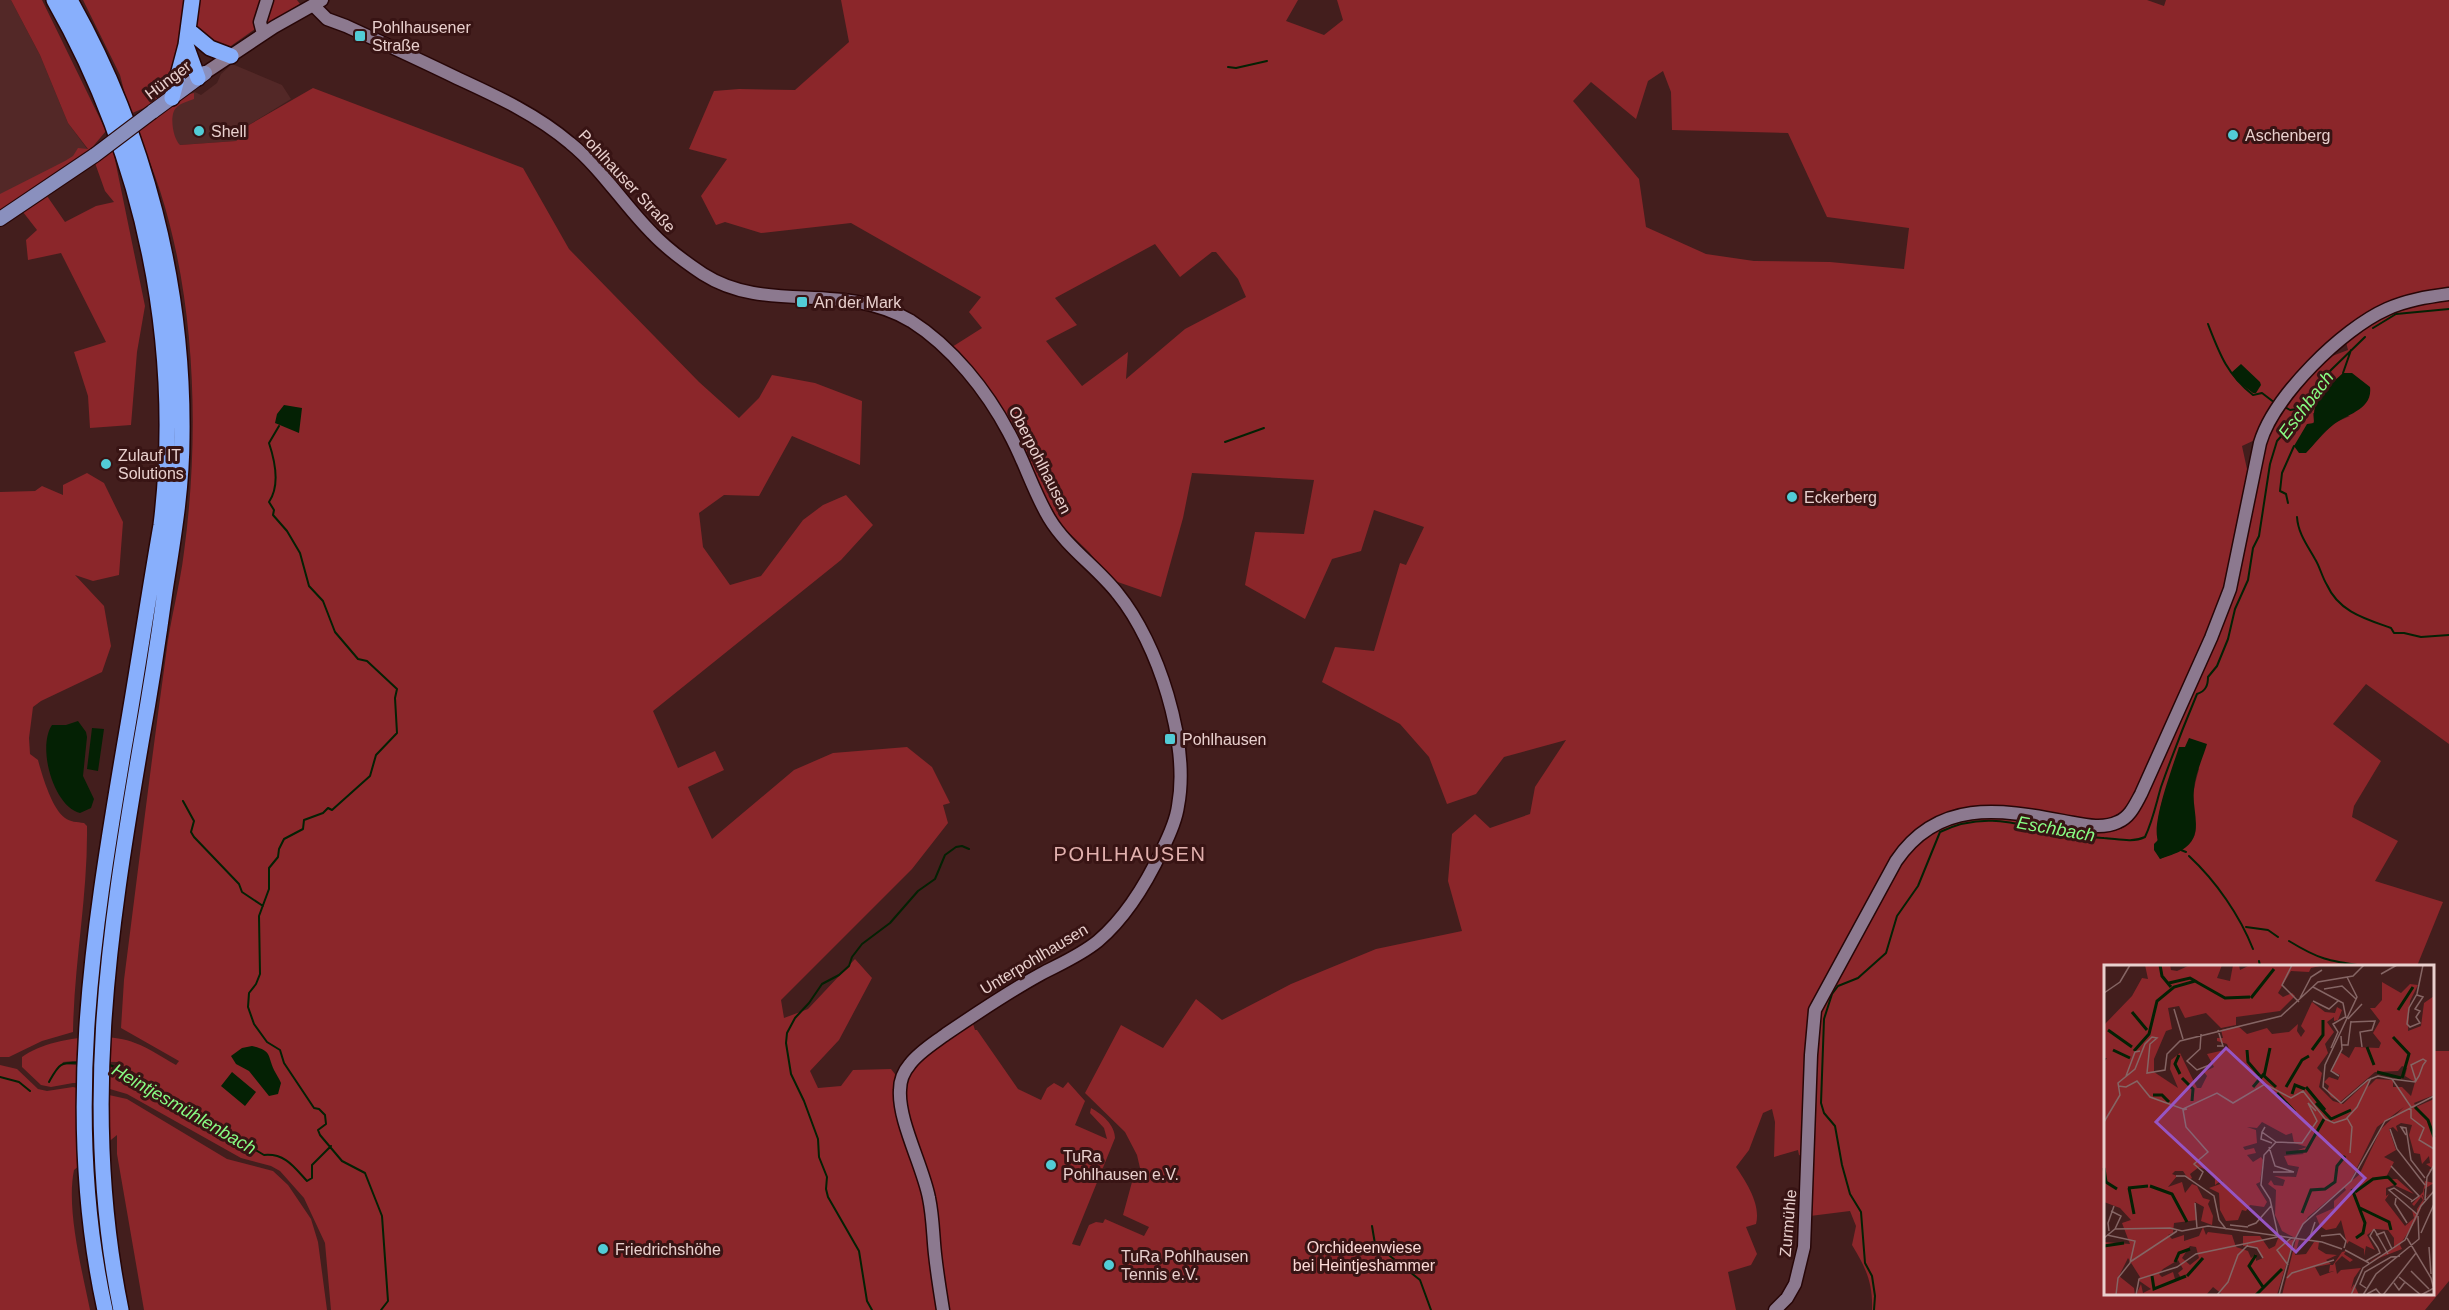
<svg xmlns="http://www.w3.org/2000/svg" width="2449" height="1310" font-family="Arial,sans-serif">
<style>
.built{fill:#532827}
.green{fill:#8b262a;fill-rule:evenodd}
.water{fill:#042104}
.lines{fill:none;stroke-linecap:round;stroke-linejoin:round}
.stream{stroke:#042104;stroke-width:2}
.secondary-casing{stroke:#270607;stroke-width:15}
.primary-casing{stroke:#270607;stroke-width:16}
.highway-casing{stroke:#270607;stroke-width:18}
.secondary{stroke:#8c798f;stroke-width:12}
.primary{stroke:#8a90be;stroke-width:14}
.highway{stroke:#88affc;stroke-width:15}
.primary-bridge-casing{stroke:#270607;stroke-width:16;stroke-linecap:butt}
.primary-bridge{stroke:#8a90be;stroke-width:14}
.poi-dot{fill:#52ccd6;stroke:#381414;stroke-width:2}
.labels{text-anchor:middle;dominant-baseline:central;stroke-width:6;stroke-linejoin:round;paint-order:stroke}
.poi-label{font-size:16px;fill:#e9d0ce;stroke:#381414;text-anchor:start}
.street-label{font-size:16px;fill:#e9d0ce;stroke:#381414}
.park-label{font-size:16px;fill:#fbdad7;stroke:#381414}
.water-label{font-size:18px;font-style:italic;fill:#88fb83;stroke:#381414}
.quarter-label{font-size:20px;letter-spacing:1.5px;fill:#e1b0ad;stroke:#381414}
.inset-river{fill:none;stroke:#042104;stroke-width:3}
.inset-road{fill:none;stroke:#856564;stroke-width:1.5}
.view{fill:#9655c3;fill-opacity:0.15;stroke:#9655c3;stroke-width:3}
.inset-edge{fill:none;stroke:#e9d0ce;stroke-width:3}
</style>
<rect width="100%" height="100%" fill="#431e1d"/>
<path class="built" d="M 0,0 L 11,0 L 40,55 L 68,123 L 88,150 L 0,211 Z
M 232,64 L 282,85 L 291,99 L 242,129 L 242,136 L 236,141 L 180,145 L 172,151 L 159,116 L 190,94 L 195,92 L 201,95 L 217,83 L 221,74 Z"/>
<path class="green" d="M 11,0 L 42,0 L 106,131 L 90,150 L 0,211 L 0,194 L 65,161 L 73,156 L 78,148 L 88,149 L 68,123 L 40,55 Z
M 83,0 L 187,0 L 171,85 L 151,105 L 130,114 L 120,75 Z
M 196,0 L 262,0 L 255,29 L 228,48 L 220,48 L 198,30 L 195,19 Z
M 272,0 L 297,0 L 300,4 L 267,24 Z
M 841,0 L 1298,0 L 1286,21 L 1324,35 L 1343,20 L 1337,0 L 2147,0 L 2164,6 L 2166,0 L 2449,0 L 2449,291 L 2432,292 L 2332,343 L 2257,439 L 2242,446 L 2247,469 L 2247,494 L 2223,597 L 2131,803 C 2118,817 2105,821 2086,821 L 2005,806 L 1966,809 L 1924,826 L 1817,998 L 1805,1157 L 1799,1155 L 1798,1150 L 1774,1157 L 1775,1122 L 1772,1109 L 1763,1113 L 1749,1150 L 1736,1167 C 1747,1183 1761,1205 1756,1224 L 1746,1227 L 1757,1254 L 1751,1265 L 1728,1272 L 1736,1310 L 331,1310 L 325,1243 L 304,1198 L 280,1171 L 271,1166 L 241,1158 L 127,1094 L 89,1083 L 73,1083 L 51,1087 L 41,1085 L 22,1067 L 22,1057 C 48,1038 106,1031 135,1043 C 149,1048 163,1058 176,1065 L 179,1061 L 121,1028 L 124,980 C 138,871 151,763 166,655 C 170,620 180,586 184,552 C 202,419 195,255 137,132 L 190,94 L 194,93 L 194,99 C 189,101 180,103 176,108 C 169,115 173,139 180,145 L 236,141 L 242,136 L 242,129 L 313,88 L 523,168 L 569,249 L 699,382 L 739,418 L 759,398 L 772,375 L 815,383 L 862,401 L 860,465 L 792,436 L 759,496 L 724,495 L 699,513 L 703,547 L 730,585 L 761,576 L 803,520 L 823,505 L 846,495 L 873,525 L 841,560 L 653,711 L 678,768 L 715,751 L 724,770 L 688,787 L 712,839 L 794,770 L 833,753 L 907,747 L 932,767 L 950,803 L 943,805 L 948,823 L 912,869 L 781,1000 L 784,1018 L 808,1009 L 855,959 L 872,978 L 839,1040 L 810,1071 L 818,1088 L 841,1086 L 853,1070 L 891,1069 L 905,1087 C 917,1055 946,1041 972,1021 L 975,1030 L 977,1030 L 1018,1089 L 1041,1100 L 1047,1088 L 1054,1083 L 1063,1088 L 1068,1082 L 1085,1101 L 1075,1125 L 1107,1139 L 1104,1128 L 1090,1113 L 1091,1108 C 1102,1114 1115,1125 1115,1138 L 1072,1244 L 1080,1246 L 1089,1225 L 1096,1222 L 1103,1223 L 1105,1219 L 1144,1236 L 1149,1227 L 1123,1215 L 1132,1182 L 1140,1168 L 1137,1155 L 1125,1132 L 1085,1093 L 1121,1025 L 1163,1048 L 1196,999 L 1222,1020 L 1291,984 L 1376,949 L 1462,931 L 1448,881 L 1452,834 L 1475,814 L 1490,828 L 1530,814 L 1535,787 L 1566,740 L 1504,757 L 1476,794 L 1447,804 L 1429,757 L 1400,724 L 1322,682 L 1335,647 L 1374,651 L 1400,563 L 1406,565 L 1424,527 L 1374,510 L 1361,551 L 1332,559 L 1305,619 L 1245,585 L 1255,532 L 1304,534 L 1314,480 L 1192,473 L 1183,518 L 1161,597 L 1112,580 L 1089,552 L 1061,525 L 1036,480 L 1029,456 L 990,392 L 952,347 L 982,328 L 969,312 L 981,297 L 851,223 L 761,233 L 725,222 L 716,225 L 701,196 L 727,159 L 689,149 L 714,91 L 739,89 L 795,90 L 849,42 ZM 1663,71 L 1671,92 L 1672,130 L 1788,133 L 1827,217 L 1909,228 L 1904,269 L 1830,262 L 1754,261 L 1706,254 L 1646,227 L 1639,179 L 1573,101 L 1591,82 L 1636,119 L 1648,81 ZM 1155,244 L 1180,277 L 1212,252 L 1216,252 L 1238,279 L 1246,297 L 1185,329 L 1126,379 L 1128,352 L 1082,386 L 1046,341 L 1077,325 L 1055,298 ZM 73,1061 L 117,1062 L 160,1088 L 155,1095 L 139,1088 L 115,1068 L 62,1064 L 63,1062 Z
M 113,150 L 145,306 L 137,352 L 131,425 L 90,428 L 88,396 L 74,352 L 106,342 L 61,253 L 28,260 L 26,240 L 37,230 L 23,212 L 47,196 L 65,222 L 96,206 L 114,202 L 105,191 L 95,163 Z
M 2449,299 L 2449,744 L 2366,684 L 2333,724 L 2381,761 L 2354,806 L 2352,817 L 2398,841 L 2375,881 L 2443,902 L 2417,966 L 2106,966 L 2106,1294 L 2432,1294 L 2433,1051 L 2449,1051 L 2449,1281 L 2425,1310 L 1872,1310 C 1873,1283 1866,1268 1852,1245 L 1856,1226 L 1850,1211 L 1810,1216 L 1819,1012 L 1902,859 L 1923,836 L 1964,818 L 2022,817 L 2103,832 C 2124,832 2131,823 2141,806 L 2220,626 L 2268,433 L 2292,394 L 2327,358 L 2348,350 L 2346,342 L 2378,318 L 2395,310 ZM 2313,413 L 2350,416 L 2334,423 L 2310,448 L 2312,424 L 2315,420 ZM 2185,747 L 2199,769 C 2196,780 2193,790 2193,802 C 2193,822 2204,835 2182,849 C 2176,854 2167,855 2160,859 C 2150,820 2167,783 2185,747 Z
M 87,473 L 104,483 L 123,522 L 119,575 L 93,581 L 75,575 L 104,606 L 111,646 L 102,672 L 41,701 L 33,707 L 29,738 L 30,754 L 38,760 C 42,775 52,809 65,818 C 70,822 77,822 84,823 L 87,826 C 88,895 74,963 73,1032 L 42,1041 L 9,1057 L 0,1057 L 0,492 L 35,491 L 42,486 L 63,495 L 63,485 Z
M 0,1065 L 17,1069 L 38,1089 L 47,1091 L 73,1087 L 127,1099 L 227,1159 L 273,1171 L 288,1185 L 311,1219 L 318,1242 L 327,1310 L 144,1310 L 117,1154 L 117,1135 L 74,1170 C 66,1209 82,1270 90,1310 L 0,1310 Z"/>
<path class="water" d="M 2241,364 L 2260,382 L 2261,385 L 2256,393 L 2253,393 L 2237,381 L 2231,373 Z
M 2343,373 L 2352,373 L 2370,387 C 2373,410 2346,414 2333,425 C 2322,433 2315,444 2306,453 L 2299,453 L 2294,446 L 2307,424 L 2314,423 C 2314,419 2313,416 2314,413 C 2315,398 2333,382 2343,373 Z
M 284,405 L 302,408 L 299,433 L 275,423 L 277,414 Z
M 78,721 L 86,732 L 87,737 L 83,776 L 94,799 L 91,808 L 80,813 C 53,806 37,747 52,725 L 66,725 Z
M 92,728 L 104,729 L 98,771 L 87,769 Z
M 2189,738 L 2207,744 C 2203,758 2195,774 2194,789 C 2191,811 2206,835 2182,850 C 2176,854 2167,856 2160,859 L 2154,850 L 2154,844 L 2158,840 C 2151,824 2173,766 2179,747 L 2185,747 Z
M 252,1046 C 272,1051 267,1054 274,1070 C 276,1074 279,1078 281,1083 L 278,1094 L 269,1096 L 249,1071 L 236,1064 L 231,1056 L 242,1048 Z
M 232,1072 L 256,1092 L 245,1106 L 221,1086 Z"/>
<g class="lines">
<path class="stream" d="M 1228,67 L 1236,68 L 1267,61
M 2208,324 C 2220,355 2227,374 2253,395 L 2262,393 L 2275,403
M 2373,328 L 2396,314 L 2449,309
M 2343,373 L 2351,350
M 2283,406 L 2290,410 L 2297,409
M 279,426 L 269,443 C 275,461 280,486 269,502 L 274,510 L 273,515 L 287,531 L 300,553 L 309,586 L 323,601 L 335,632 L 358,659 L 367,661 L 397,689 L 395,698 L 397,733 L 376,755 L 370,776 L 332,810 L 328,808 L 323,813 L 304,820 L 303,829 L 284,839 L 279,849 L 278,857 L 269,868 L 269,889 L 259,916 L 260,974 L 256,984 L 249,993 L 248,1007 L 254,1024 L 267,1042 L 280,1050 L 284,1063 L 314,1108 L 319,1109 L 325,1115 L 326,1124 L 318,1130 L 320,1135 L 342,1161 L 365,1173 L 382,1216 L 388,1301 L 381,1310
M 1225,442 L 1264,428
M 2288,503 L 2286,494 L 2280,491 L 2282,473 L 2294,446
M 2297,517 C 2298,533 2307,545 2315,559 C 2320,567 2322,577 2327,585 C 2339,612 2366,619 2391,628 L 2394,633 L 2404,633 L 2421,637 L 2449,635
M 183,801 L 194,821 L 191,832 L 194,837 L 239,884 L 242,892 L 263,906
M 2181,850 L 2186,852
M 2189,856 C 2216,881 2240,916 2253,949
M 2246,927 L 2268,930 L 2278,937
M 2289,941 C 2320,960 2329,961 2364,966
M 2259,961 L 2260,966
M 107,1064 L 131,1073 L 138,1081 L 264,1155 C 285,1153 294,1167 307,1181 L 312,1178 L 312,1165 L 331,1146
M 0,1077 L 19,1082 L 30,1091
M 49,1082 C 59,1064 59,1062 81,1063
M 1372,1226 L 1375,1244 L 1420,1280 L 1431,1310
M 872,1310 L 867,1301 L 859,1251 L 828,1197 L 826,1189 L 827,1177 L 819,1157 L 818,1139 L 804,1101 L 791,1074 L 786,1043 L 787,1033 L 795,1018 L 809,1003 L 822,984 L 839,975 L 849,966 L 852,957 L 862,944 L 890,923 L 918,891 L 935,879 L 945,855 L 956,847 L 962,846 L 969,849
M 1874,1310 L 1875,1296 L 1872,1276 L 1865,1263 L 1861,1212 L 1850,1194 L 1842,1165 L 1835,1126 L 1824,1113 L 1821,1103 L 1824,1019 L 1832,994 L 1838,986 L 1858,978 L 1886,953 L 1897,916 L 1918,886 L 1940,832 C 1987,809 2025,827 2072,835 C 2083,837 2094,837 2104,838 C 2119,839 2132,843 2145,837 C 2153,820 2156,804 2161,787 C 2172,756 2184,725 2197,694 C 2206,691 2208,685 2208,677 L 2217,666 L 2228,639 L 2235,609 L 2248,580 L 2253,548 L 2259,536 L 2270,464 L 2277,441 L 2292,424 L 2299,409 L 2331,370 L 2365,337"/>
<g class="secondary-casing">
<path id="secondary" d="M 313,5 L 327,19 L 346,26 C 383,43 420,60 457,78 C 496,96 536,114 570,143 C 602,169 623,204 652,233 C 667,249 685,262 703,274 C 767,315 842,280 911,321 C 952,347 987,391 1009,433 C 1024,460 1033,491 1049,518 C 1067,548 1097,567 1118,594 C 1158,643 1190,743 1178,806 C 1176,821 1169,836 1162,850 C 1147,882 1125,918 1098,941 C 1081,955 1060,964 1041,974 C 1008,992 977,1013 946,1034 C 934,1043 919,1052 910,1064 C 904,1071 900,1081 900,1090 C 898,1121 923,1166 929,1198 C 933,1217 933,1236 935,1254 C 937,1273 940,1291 943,1310
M 263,34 L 260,22 L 267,0
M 205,73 L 274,27 L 322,0
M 1775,1310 L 1787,1298 L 1795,1284 L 1804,1247 L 1811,1055 L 1815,1010 L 1896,861 C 1938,799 1999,809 2063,821 C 2081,824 2101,830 2118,822 C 2130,817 2135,805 2141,794 L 2211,638 L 2230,589 L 2260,443 C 2274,396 2342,329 2387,309 C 2407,300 2427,297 2449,294"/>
</g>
<g class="primary-casing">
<path id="primary" d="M 152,112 L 205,73
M 0,219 L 95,155"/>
</g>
<g class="highway-casing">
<path id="highway" d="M 54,0 C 144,158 183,344 161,525 C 148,599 137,674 124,748 C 92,937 63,1120 105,1310
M 70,0 C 145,133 184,285 182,437 C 182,489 173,540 165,591 C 158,642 150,693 141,743 C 108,936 81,1115 121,1310
M 192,0 L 186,45 L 198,78
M 192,33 L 210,48 L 231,56
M 172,98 L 186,45"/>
</g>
<use href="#secondary" class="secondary"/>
<use href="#primary" class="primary"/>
<use href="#highway" class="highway"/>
<g class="primary-bridge-casing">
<path id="primary-bridge" d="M 95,155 L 152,112"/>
</g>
<use href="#primary-bridge" class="primary-bridge"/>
</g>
<g class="poi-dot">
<rect x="354" y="30" width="12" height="12" rx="3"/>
<circle cx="199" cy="131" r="6"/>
<circle cx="2233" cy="135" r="6"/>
<rect x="796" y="296" width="12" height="12" rx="3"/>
<circle cx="106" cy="464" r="6"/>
<circle cx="1792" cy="497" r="6"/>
<rect x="1164" y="733" width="12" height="12" rx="3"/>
<circle cx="1051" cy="1165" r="6"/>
<circle cx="603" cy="1249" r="6"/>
<circle cx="1109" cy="1265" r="6"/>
</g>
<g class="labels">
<g class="poi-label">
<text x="372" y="27">Pohlhausener<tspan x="372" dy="18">Straße</tspan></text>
<text x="211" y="131">Shell</text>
<text x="2245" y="135">Aschenberg</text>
<text x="814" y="302">An der Mark</text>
<text x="118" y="455">Zulauf IT<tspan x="118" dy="18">Solutions</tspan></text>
<text x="1804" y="497">Eckerberg</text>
<text x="1182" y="739">Pohlhausen</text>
<text x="1063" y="1156">TuRa<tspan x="1063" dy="18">Pohlhausen e.V.</tspan></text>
<text x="615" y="1249">Friedrichshöhe</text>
<text x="1121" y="1256">TuRa Pohlhausen<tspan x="1121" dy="18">Tennis e.V.</tspan></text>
</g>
<g class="street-label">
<text transform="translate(168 80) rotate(-37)">Hünger</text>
<text transform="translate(627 181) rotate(47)">Pohlhauser Straße</text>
<text transform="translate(1040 460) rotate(63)">Oberpohlhausen</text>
<text transform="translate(1034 959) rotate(-31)">Unterpohlhausen</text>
<text transform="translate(1788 1223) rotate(-85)">Zurmühle</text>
</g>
<g class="park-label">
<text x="1364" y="1247">Orchideenwiese<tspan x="1364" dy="18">bei Heintjeshammer</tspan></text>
</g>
<g class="water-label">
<text transform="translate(2306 405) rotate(-53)">Eschbach</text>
<text transform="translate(2056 829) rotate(10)">Eschbach</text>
<text transform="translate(184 1109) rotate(30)">Heintjesmühlenbach</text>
</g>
<g class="quarter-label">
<text x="1130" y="854">POHLHAUSEN</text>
</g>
</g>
<g transform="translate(2104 965)">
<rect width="330" height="330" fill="#431e1d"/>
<path d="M 41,0 L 66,0 L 67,5 L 73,6 L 86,0 L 118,0 L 113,13 L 126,16 L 129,0 L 135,0 L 136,5 L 146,0 L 220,0 L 207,3 L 205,7 L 187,6 L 174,28 L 179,32 L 188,28 L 191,31 L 176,46 L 132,52 L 132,60 L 117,63 L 102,48 L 81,53 L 75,41 L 64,43 L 68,64 L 62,66 L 50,94 L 50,107 L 74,123 L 66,104 L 67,95 L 76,88 L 93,123 L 97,123 L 103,111 L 100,107 L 110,102 L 103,89 L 125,84 L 123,79 L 113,76 L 113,73 L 119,73 L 117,65 L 134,61 L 143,69 L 163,63 L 168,69 L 185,67 L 194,59 L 193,66 L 197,72 L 201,66 L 197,61 L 208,37 L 221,47 L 231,48 L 233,42 L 238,45 L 234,55 L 230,56 L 230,52 L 223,57 L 230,67 L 221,79 L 224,88 L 213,103 L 218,108 L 215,122 L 229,136 L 239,139 L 266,114 L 264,122 L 272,114 L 289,115 L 289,122 L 298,122 L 307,131 L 311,117 L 301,111 L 303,103 L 298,101 L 294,106 L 271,107 L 236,137 L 227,132 L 223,126 L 225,121 L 220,117 L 225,112 L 234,115 L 236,110 L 228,106 L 236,87 L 245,93 L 251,82 L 275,83 L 277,78 L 269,68 L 276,56 L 266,43 L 271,43 L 278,35 L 278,17 L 297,28 L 306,19 L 314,20 L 306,36 L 304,66 L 317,61 L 320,38 L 330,31 L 330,130 L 310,138 L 312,142 L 330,134 L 330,200 L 326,206 L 325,205 L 328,203 L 322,199 L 326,198 L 325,191 L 318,199 L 316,189 L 310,188 L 305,170 L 308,160 L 297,158 L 292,161 L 294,167 L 289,162 L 285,164 L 292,185 L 280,192 L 290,197 L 281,214 L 293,214 L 310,229 L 290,220 L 282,223 L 282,231 L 285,229 L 281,235 L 301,261 L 310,253 L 308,245 L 313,248 L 313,244 L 319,235 L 317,232 L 310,241 L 308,239 L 319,227 L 321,216 L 330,218 L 320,224 L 320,233 L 330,226 L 321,233 L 320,233 L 319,230 L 318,230 L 320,235 L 312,255 L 296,280 L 298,284 L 265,297 L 290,283 L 290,273 L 284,265 L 271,264 L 263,270 L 271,285 L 262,281 L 260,291 L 260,284 L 245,276 L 243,279 L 237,255 L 232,263 L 222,265 L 216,261 L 212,251 L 230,243 L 230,236 L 242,225 L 240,222 L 204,252 L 191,273 L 178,266 L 171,250 L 172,225 L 164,219 L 167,215 L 170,220 L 179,221 L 181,215 L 170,211 L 192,212 L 195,202 L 184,200 L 180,191 L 200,189 L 194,185 L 203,182 L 190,178 L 188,168 L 182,170 L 158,157 L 153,163 L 143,162 L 152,165 L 153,178 L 139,182 L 141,185 L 150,183 L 152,188 L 143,190 L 149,197 L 157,192 L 159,195 L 156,217 L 152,219 L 163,237 L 160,242 L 146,240 L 142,246 L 138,245 L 134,255 L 122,256 L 116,245 L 115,228 L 105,223 L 119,218 L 118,215 L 111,220 L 111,214 L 103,205 L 95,202 L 86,209 L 88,213 L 85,215 L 79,206 L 71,206 L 68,209 L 73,211 L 64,222 L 78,217 L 81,228 L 88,219 L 93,221 L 99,233 L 106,235 L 104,239 L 109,251 L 108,260 L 97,256 L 100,242 L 91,237 L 93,255 L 70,258 L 69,268 L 64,270 L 68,274 L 80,270 L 80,276 L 95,271 L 99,262 L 102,270 L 104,267 L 128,270 L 132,282 L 144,286 L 147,293 L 152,289 L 152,296 L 159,293 L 153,282 L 139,281 L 139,271 L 156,271 L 165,284 L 171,281 L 175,271 L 182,277 L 190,274 L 173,330 L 119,330 L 109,322 L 102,330 L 32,330 L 37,319 L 39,328 L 47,324 L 34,315 L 36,312 L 24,293 L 15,311 L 30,323 L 31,330 L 0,330 L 0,277 L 26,279 L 18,258 L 27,255 L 16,243 L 0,237 L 0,97 L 3,93 L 0,93 L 0,60 L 28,31 L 38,13 L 44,14 ZM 300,142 L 277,164 L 255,210 L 246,217 L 273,162 ZM 86,281 L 92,282 L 95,293 L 86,300 L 78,293 ZM 74,295 L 79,304 L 74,308 L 77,313 L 71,314 L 69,307 L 58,312 L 55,309 L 59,304 ZM 192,274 L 199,275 L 209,277 L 195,275 L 191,290 L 202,289 L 210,277 L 215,277 L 214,284 L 222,289 L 233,290 L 222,295 L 227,299 L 211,302 L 216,311 L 230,306 L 225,307 L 226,300 L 229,300 L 238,287 L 242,286 L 240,289 L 249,295 L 246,297 L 238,291 L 231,298 L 233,309 L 237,305 L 257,303 L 250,313 L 247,324 L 250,319 L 255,330 L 178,330 Z" fill="#8b262a" fill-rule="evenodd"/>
<path class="inset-river" d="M 56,0 L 58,11 L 67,22M 65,18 L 86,13 L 93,17M 147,33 L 170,4M 294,45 L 309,22M 28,47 L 43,65M 4,65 L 28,82M 289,72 L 305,89 L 298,113M 263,82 L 270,100M 9,85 L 26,93M 143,85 L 144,97 L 156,111M 208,85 L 219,70 L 219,55M 30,86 L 45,69 L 53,36 L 70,22 L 91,16 L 121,33 L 146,32M 75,90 L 71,99 L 76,109M 273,107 L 297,113M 160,111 L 166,83M 78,113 L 89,124 L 88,136M 149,122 L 159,110 L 172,122M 182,122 L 198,95 L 205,91M 202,122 L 221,145M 173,128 L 191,147M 188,129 L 191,120 L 201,124M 49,130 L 58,130 L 65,137M 212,138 L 227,154 L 247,145M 311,142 L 324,155 L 330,172M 182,188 L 202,186 L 220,154M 0,203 L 2,217 L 13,224M 46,221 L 68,229 L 83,257M 24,223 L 44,221M 25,223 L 30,249M 248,224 L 261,258 L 259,268 L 252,273M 251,227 L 269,214 L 284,212 L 292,220M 256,243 L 285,257 L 287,265M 198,248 L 207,225 L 221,224 L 231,217 L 233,201 L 241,191M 0,281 L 20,278M 152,290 L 145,301 L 159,322M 71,297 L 75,288 L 86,284M 48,311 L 50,324 L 82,311M 83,311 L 99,293M 152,330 L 178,304"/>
<path class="inset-road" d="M 188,0 L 178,20 L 195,37M 277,9 L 293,0M 243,12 L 253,32 L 221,100 L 219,122 L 237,138 L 264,115 L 274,111 L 288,114 L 307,142 L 307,153 L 320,163 L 315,175 L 330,184M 209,22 L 239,38 L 242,53M 220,24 L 238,21 L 252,34M 0,28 L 16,17 L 26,0M 313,30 L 319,32 L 311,44 L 316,46 L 312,52 L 316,58 L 306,62 L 303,59 L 305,43 L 313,29 L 319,0M 196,33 L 207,12 L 218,5M 209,36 L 225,44 L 234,36M 70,44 L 79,74M 244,54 L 258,39M 247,57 L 271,56 L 268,65 L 256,67 L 258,82M 97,69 L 96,84 L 83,96 L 93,105 L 108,99M 238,80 L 244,80 L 247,56M 113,81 L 119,81 L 114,65M 227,83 L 234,67 L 229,59 L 241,52M 22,111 L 31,87 L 36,86M 235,111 L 227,106 L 238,84 L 237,71M 288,114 L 311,117 L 311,116 L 312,116 L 313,114 L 315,111 L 319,100 L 322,96 L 319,94 L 307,100 L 312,116M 14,121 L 22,122 L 33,116 L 46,132 L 79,144 L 113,128 L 129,138 L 161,119 L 187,133 L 199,126 L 221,154 L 230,158 L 242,154 L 253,142 L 267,113M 83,144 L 79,145 L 82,162 L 104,187 L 90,199 L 99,207 L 95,215M 243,153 L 248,162 L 246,188M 0,157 L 16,130 L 14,118 L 31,104 L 41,79 L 48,72 L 53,73 L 46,79 L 43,108 L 61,105 L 63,89 L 76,76 L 177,51 L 214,17 L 249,11 L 260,0M 161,162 L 158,167 L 172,177M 286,164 L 293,184 L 321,220M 158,167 L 157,174 L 168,178M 302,170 L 297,162 L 302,163 L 307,195 L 321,213M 165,182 L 171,201 L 190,207M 287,201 L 315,231 L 307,237M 169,207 L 190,207M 72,211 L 81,211 L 110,231 L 115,255 L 122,264M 292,233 L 291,239 L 303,258M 321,235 L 323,212 L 330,200M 309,236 L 290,223 L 285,225 L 314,250M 91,238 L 93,263M 7,246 L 17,251 L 11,264M 126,260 L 144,262M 144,261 L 152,258 L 167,241M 270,264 L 284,289M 270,264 L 266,271 L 274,283M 5,266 L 4,258 L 10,241M 317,268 L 330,239M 3,270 L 31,276 L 26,298 L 14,313 L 12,330M 174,270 L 166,234 L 157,220 L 160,190 L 172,177 L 198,178 L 213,156 L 204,138 L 212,146M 272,270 L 280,267 L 288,284M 217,271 L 236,269 L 242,276 L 240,283M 0,273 L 11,264 L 66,263 L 78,266 L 104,261 L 218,277 L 238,284M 303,273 L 327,313 L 330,325M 205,275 L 211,257M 143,281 L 153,283 L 159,293M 325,282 L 327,309M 241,285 L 265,298M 262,296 L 276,288 L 274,283M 26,297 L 73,266M 184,300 L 173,285 L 187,273M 307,306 L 325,324M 295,312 L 317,330 L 330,323M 183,313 L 188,308 L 230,295M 290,318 L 295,325 L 301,317M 262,323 L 256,319 L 261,307 L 287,292 L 296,291M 263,329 L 272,324 L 277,330M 32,330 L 35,314 L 73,302 L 92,289 L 178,271M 113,330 L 124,317 L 134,290 L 144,280M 175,330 L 189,278 L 199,259 L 247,216 L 281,156 L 330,131M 247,330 L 259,303 L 301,275 L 317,241 L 330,226M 259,330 L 272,309 L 315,274 L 314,251M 279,330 L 312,288"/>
<path class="view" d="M 122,83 L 261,213 L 192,287 L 52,157 Z"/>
<rect width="330" height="330" class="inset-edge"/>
</g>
</svg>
